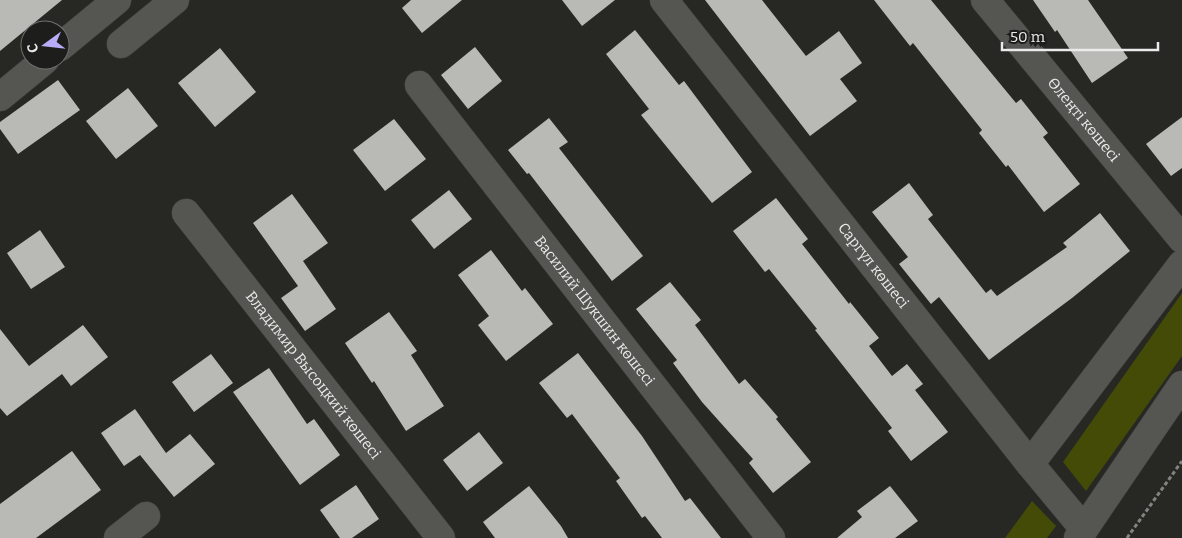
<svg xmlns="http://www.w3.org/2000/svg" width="1182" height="538" font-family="Bitter,serif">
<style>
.green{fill:#434b07}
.building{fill:#b9b9b5}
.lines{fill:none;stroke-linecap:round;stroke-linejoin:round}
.minor-casing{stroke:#454543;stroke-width:29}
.path{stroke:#838481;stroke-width:3;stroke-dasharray:4 2.5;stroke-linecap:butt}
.minor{stroke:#555652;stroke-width:28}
.labels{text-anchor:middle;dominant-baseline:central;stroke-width:5;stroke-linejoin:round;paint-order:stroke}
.street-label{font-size:15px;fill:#ebebe9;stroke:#1d1e1b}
</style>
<rect width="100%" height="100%" fill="#272824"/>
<path class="green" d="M 1182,293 L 1182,356 L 1086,491 L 1063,462 Z
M 1032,501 L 1056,526 L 1047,538 L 1005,538 Z"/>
<path class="building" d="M 0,0 L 62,0 L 0,51 Z
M 411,0 L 462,0 L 422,33 L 402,8 Z
M 562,0 L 615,0 L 582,26 Z
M 705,0 L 762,0 L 806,56 L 839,31 L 862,63 L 840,79 L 857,101 L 810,136 Z
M 874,0 L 931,0 L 1016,103 L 1021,99 L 1048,133 L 1043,137 L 1080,184 L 1044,212 L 1008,165 L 1006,167 L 979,133 L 982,130 L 913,43 L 910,46 Z
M 1033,0 L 1088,0 L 1128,58 L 1092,83 L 1057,30 L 1055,32 Z
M 635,30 L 679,85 L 684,81 L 752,172 L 712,203 L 641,115 L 649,109 L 606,54 Z
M 475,47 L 502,81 L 468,109 L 441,75 Z
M 220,48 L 256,92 L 215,127 L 178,83 Z
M 58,80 L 80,110 L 18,154 L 0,129 L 0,122 Z
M 128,88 L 158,126 L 116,159 L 86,121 Z
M 1182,117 L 1182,168 L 1171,176 L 1146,144 Z
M 549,118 L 568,142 L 559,148 L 643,256 L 612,281 L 529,173 L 527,174 L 508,150 Z
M 394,119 L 426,159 L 385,191 L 353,150 Z
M 909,183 L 933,215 L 928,219 L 986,293 L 991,289 L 997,296 L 1067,247 L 1063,243 L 1100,213 L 1130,251 L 1072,298 L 989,360 L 939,297 L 931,304 L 899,264 L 908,257 L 872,212 Z
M 449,190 L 472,219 L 434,249 L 411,220 Z
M 292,194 L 328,243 L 303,261 L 336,309 L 305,331 L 281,298 L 298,286 L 253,223 Z
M 776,198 L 808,239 L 802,244 L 849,304 L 850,302 L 879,338 L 869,346 L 892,376 L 907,364 L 923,384 L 915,390 L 948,432 L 911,461 L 888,431 L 892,428 L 815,330 L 817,329 L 769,269 L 765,272 L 733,231 Z
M 40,230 L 65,267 L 31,289 L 7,253 Z
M 491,250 L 522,291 L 525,288 L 553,324 L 506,361 L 478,325 L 489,316 L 458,275 Z
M 670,282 L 701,320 L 695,325 L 739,384 L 745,379 L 778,417 L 776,419 L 811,462 L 773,493 L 749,463 L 753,459 L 702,402 L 673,363 L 677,360 L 636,309 Z
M 389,312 L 417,351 L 411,355 L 444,406 L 406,431 L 374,381 L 372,383 L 345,343 Z
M 83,325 L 108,357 L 71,386 L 62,374 L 7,416 L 0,408 L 0,329 L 29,366 Z
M 578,353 L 642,436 L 685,501 L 690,498 L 721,538 L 662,538 L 645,516 L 642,518 L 616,481 L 620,478 L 572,414 L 567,418 L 539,383 Z
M 211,354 L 233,383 L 194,412 L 172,382 Z
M 269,368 L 307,424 L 314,419 L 340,455 L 300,485 L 233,392 Z
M 135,409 L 166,453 L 190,434 L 215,464 L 174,497 L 140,455 L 124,466 L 101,433 Z
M 479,432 L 503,463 L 467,491 L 443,460 Z
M 72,451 L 101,490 L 36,538 L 0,538 L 0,504 Z
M 356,485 L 379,519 L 352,538 L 340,538 L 320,510 Z
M 529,486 L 561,526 L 568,538 L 495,538 L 483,522 Z
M 890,486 L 918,521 L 895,538 L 837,538 L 862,517 L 857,511 Z"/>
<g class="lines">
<g class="minor-casing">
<g id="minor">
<path id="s1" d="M 664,0 L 1030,464 L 1084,529"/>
<path id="s2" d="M 985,0 L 1182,239"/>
<path d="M 121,44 L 175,0"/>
<path d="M 60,47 L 117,0"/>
<path id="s3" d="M 419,85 L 771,538"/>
<path d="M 0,97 L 45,60"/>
<path id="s4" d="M 186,213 L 441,538"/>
<path d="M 1030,464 L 1182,264"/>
<path d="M 118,538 L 146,516"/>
<path d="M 1078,538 L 1182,385"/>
</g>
</g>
<path class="path" d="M 1127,538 L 1182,461"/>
<use href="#minor" class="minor"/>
</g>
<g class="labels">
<g class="street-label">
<text stroke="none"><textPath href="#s2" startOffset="155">Өлеңті көшесі</textPath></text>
<text stroke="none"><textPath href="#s1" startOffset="338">Саргүл көшесі</textPath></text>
<text stroke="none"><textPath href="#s3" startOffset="286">Василий Шукшин көшесі</textPath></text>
<text stroke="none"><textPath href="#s4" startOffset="206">Владимир Высоцкий көшесі</textPath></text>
</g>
</g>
<g transform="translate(45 45) rotate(255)"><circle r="24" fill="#1d1e1b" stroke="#6f706d"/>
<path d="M0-4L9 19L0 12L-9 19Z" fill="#b8abf7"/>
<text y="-8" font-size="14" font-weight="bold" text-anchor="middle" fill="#ebebe9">С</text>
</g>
<path d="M1002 42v8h156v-8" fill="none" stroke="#ebebe9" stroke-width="2.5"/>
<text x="1010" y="42" font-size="15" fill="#ebebe9" stroke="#1d1e1b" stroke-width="4" paint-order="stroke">50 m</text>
</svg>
